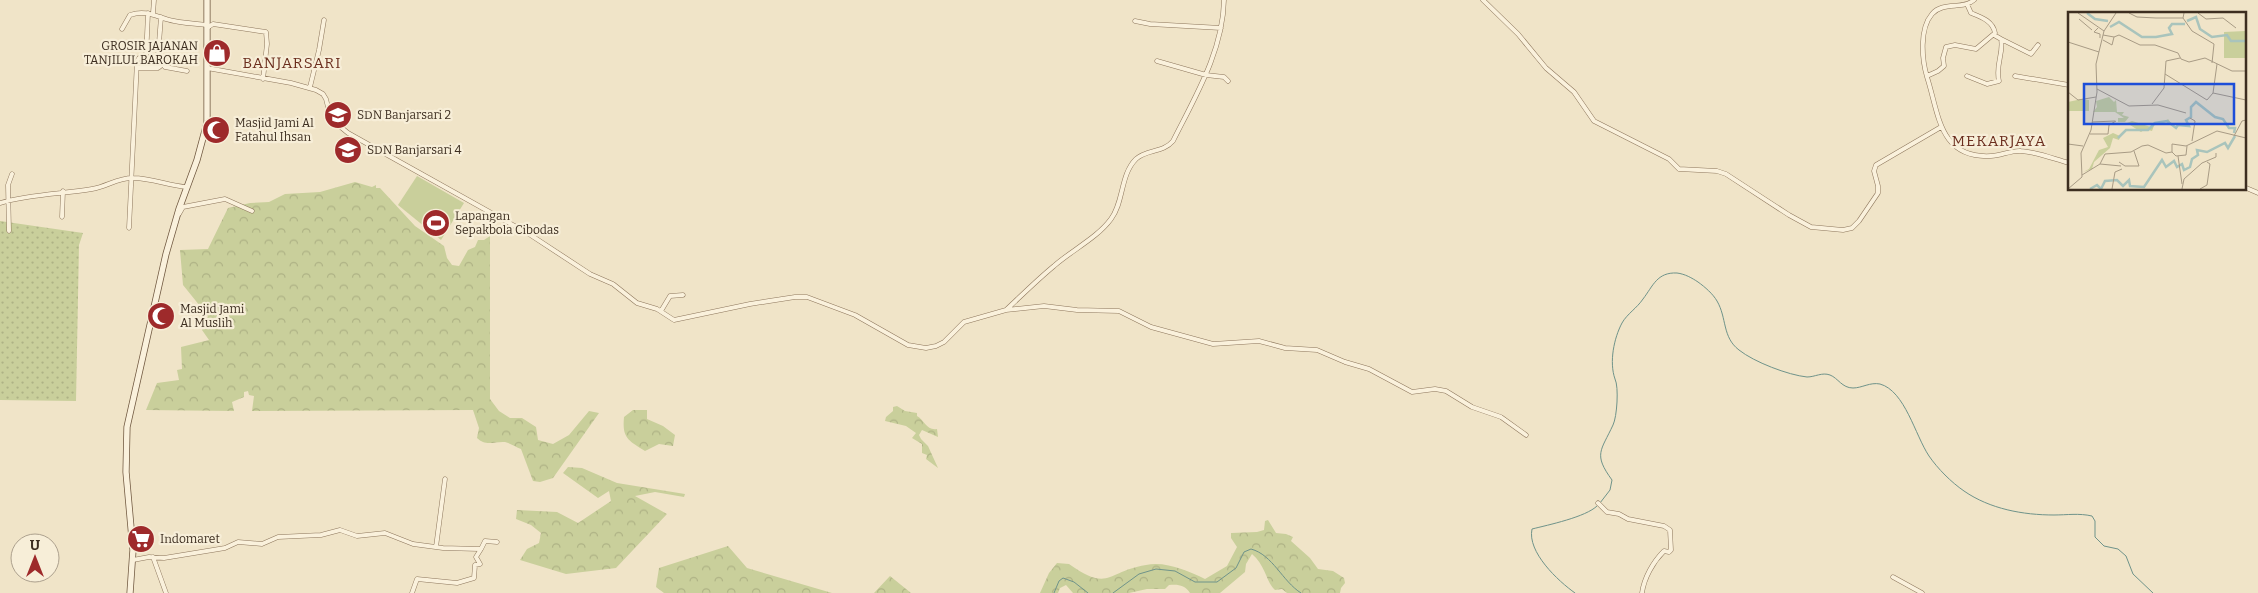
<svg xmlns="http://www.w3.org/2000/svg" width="2258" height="593" font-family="Bitter,serif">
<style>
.grass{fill:url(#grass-dots)}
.forest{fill:url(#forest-crowns)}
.garden{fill:#c9cf9b}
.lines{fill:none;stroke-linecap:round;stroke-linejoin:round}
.stream{stroke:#6f938a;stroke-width:1}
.minor-casing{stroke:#8d765c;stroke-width:5}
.secondary-casing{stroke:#6f573f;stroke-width:7}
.minor{stroke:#faf1dc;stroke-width:4}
.secondary{stroke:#faf1dc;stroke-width:5.5}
.labels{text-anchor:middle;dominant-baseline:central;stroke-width:4.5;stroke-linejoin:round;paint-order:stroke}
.poi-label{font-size:12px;fill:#3d2e20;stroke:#f7eed8;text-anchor:start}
.quarter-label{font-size:15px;letter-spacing:1px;fill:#6b2e1e;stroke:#f7eed8}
.inset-river{fill:none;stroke:#a9c4bc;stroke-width:2.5}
.inset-road{fill:none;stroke:#a89b85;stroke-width:1}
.view{fill:#1d4ed8;fill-opacity:0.15;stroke:#1d4ed8;stroke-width:2.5}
.inset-edge{fill:none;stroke:#3d2e20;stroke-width:2.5}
</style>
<defs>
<pattern id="grass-dots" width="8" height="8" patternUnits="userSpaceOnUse" patternTransform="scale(1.25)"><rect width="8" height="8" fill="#c9cf9b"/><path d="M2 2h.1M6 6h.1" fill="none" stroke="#aeb285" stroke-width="1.8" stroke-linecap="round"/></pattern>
<pattern id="forest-crowns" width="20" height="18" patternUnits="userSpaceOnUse" patternTransform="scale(1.25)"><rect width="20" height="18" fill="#c9cf9b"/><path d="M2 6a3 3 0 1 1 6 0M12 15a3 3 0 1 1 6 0" fill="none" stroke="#aeb285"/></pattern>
</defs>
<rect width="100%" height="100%" fill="#f0e4c8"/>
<path class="grass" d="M 0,221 L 83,233 L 79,245 L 76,401 L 0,400 Z"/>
<path class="forest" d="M 355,182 L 372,187 L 376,185 L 376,188 L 380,188 L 415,226 L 444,246 L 447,258 L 452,265 L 459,266 L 468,250 L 475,247 L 478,240 L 484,240 L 490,236 L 490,399 L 499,411 L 510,418 L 522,418 L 536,427 L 538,440 L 553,444 L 569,435 L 589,411 L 599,413 L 553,478 L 540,482 L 533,481 L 521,449 C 516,447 510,443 505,442 C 495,441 486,447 477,438 L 479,428 L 473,410 L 252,411 L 254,396 L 249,395 L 248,391 L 244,392 L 244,397 L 232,402 L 234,411 L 146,410 L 157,383 L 179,380 L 177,370 L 182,369 L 181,347 L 209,340 L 202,330 L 208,316 L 183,285 L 180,250 L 208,249 L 228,208 L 250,203 L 269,202 L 285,194 L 320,192 Z
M 897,406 L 905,411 L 917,413 L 917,416 C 924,420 927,431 937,429 L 938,437 L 922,430 L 919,435 L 921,439 L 928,446 L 938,468 L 926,459 L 927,455 L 922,453 L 922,444 L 912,438 L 916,433 L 906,426 L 885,421 L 886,417 L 893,411 L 893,407 Z
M 633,410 L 647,410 L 647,419 L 663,426 L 675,435 L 673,446 L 659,444 L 645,451 C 628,440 622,438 624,417 Z
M 568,467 L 582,468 L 617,483 L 685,494 L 684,497 L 655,492 L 635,496 L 667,514 L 616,568 L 566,574 L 520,560 L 527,549 L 539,543 L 541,533 L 531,525 L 516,519 L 517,510 L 557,512 L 578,523 L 611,501 L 609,491 L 598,498 L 563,473 Z
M 1268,520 L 1276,533 L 1286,534 L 1293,537 L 1291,541 L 1310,558 L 1318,569 L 1333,571 L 1344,578 L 1345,583 L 1341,588 L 1340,593 L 1287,593 L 1282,589 L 1275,590 C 1266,582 1266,566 1252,554 L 1246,564 L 1245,572 L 1220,593 L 1190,593 C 1185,585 1178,584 1169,585 L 1165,589 L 1147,589 L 1129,593 L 1073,593 L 1066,585 L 1060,588 L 1058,593 L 1040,593 L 1049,573 L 1057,563 L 1069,564 C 1110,593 1107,571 1146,565 C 1166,561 1188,571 1205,579 L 1227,566 L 1237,547 L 1231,538 L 1231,533 L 1257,532 L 1264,530 L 1265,521 Z
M 728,546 L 747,568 L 832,593 L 664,593 L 656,587 L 659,568 Z
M 890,576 L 911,593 L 874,593 Z"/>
<path class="garden" d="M 417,176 L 464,203 L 441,240 L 398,205 Z"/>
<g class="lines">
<path class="stream" d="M 1600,503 L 1610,490 L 1612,480 C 1593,454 1601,451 1613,425 C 1617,417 1619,387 1615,379 C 1609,362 1614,338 1622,323 C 1627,314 1637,308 1643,299 C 1653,286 1657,272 1677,273 C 1685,274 1692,278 1698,282 C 1705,287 1713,294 1717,301 C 1727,318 1722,337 1739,350 C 1754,362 1788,375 1807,377 C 1815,377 1822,372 1830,375 C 1838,378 1842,388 1853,388 C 1862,388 1870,382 1880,384 C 1905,391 1915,435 1929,456 C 1938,469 1951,482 1964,491 C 1990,509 2023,515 2054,515 C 2067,515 2079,513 2092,516 L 2095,521 L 2095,537 L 2104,546 L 2118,549 L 2126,556 L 2133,574 L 2153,593
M 1054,593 L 1059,581 L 1063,578 L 1074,582 L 1088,593
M 1113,593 L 1139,574 L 1156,569 L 1175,571 L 1195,582 L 1217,582 L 1236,568 L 1244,552 L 1251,549 C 1273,555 1282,581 1301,593
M 1575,593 C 1558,581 1527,552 1532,529 C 1548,525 1586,517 1597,506"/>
<g class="minor-casing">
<path id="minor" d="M 1483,0 L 1518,34 L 1546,68 L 1574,92 L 1594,121 L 1669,159 L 1679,169 L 1717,171 L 1726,174 L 1789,215 L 1811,227 L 1843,230 L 1852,228 L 1859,221 L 1878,193 L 1878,186 L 1874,171 L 1876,165 L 1941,127
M 1974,0 C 1963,10 1943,1 1932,14 C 1919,29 1922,60 1927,77 C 1939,114 1939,159 1991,156 C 2001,156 2011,150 2021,151 C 2037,152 2054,159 2069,163
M 153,13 L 154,0
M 1135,21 L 1150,24 L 1221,28
M 207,28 L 213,24 L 266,32 L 267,44 L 263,79
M 122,29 L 130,15 C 147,9 158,18 174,21 C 184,23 196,24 207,25
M 2001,39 L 2031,54 L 2038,45
M 158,57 L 165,67 L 187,71
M 146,58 L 158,56 L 161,17
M 1157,61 L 1206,75 L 1224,77 L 1228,81
M 138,68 L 158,68 L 162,65
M 207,68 L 291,83 L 316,90 L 323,94 L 326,99 L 331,119 L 348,133 L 529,234 L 590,274 L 613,284 L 637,303 L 657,309 L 674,320 L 750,304 L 795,297 L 807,297 L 855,315 L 908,345 L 926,348 L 936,346 L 944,342 L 964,322 L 1006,310 L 1044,306 L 1077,310 L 1119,311 L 1151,327 L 1213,344 L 1259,341 L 1285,348 L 1317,350 L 1345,362 L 1369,369 L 1412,392 L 1435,389 L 1446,391 L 1472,407 L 1501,417 L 1526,435
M 1927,76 L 1938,71 L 1944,66 L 1943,58 L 1946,47 L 1955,45 L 1976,49 L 1995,33 C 1993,21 1981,17 1971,13 L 1967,4
M 1967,76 L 1987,84 L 1999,81 C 1995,65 2004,53 2001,39 L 1994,35
M 2015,76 L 2069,85
M 310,87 L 319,50 L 324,20
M 2244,187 L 2258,193
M 0,203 C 30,194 62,194 92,189 C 108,186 117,178 133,178 C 152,178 169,186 187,187
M 179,214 L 183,207 L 225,199 L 252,211
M 62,217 L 63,191
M 129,228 L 137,61 L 139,58 L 146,58 L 148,13
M 9,231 L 8,185 L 12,174
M 1006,310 C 1022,295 1037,280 1054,266 C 1072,250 1097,238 1111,219 C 1124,202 1120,175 1136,159 C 1147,149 1163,153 1173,141 C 1195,97 1223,51 1224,0
M 661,311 L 670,296 L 683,295
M 1598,503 L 1607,512 L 1619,514 L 1628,519 L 1664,526 L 1670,530 L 1671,550 L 1669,552 L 1664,551 C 1653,562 1644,578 1642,593
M 436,547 L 445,479
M 153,557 L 166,593
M 133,560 L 149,557 L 164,558 L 225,548 L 238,542 L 262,544 L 278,537 L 321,535 L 340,530 L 357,536 L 385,533 L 413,544 L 443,548 L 479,549 L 481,549 L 485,541 L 497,542
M 1893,577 L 1922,593
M 412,593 L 417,579 L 457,583 L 474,578 L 475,565 L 480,564 L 476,557 L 481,549"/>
</g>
<g class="secondary-casing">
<path id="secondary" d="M 130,593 L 133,550 L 126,472 L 127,427 L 166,254 L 179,209 L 197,160 L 207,123 L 207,0"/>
</g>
<use href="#minor" class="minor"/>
<use href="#secondary" class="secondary"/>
</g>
<defs>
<g id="shop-disc" transform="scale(1.4375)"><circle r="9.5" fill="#9e2a2b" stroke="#f7eed8"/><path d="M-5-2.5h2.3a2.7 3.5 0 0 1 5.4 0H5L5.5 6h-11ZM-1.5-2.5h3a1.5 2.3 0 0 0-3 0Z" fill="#fff"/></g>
<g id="school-disc" transform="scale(1.4375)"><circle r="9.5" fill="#9e2a2b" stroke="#f7eed8"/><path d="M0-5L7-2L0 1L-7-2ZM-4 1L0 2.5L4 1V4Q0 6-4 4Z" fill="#fff"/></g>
<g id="mosque-disc" transform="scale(1.4375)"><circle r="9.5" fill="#9e2a2b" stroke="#f7eed8"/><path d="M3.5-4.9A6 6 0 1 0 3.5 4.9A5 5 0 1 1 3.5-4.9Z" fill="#fff"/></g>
<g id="stadium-disc" transform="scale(1.4375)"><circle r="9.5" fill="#9e2a2b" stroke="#f7eed8"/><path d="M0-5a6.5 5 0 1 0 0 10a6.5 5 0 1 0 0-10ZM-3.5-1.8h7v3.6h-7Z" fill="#fff"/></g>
<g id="supermarket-disc" transform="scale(1.4375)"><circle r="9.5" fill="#9e2a2b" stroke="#f7eed8"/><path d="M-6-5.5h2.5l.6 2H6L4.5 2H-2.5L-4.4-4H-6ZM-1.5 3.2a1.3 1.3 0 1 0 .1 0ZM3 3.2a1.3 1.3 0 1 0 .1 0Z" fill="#fff"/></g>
</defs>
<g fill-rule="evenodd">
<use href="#shop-disc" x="217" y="53"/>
<use href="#school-disc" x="338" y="115"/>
<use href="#mosque-disc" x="216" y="130"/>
<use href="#school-disc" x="348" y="150"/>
<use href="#stadium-disc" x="436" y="223"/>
<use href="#mosque-disc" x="161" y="316"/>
<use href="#supermarket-disc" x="141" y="539"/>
</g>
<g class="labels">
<g class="poi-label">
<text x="198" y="46" text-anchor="end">GROSIR JAJANAN<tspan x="198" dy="14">TANJILUL BAROKAH</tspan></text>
<text x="357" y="115">SDN Banjarsari 2</text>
<text x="235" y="123">Masjid Jami Al<tspan x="235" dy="14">Fatahul Ihsan</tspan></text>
<text x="367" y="150">SDN Banjarsari 4</text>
<text x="455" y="216">Lapangan<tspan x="455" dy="14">Sepakbola Cibodas</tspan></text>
<text x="180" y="309">Masjid Jami<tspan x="180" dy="14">Al Muslih</tspan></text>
<text x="160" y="539">Indomaret</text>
</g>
<g class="quarter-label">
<text x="292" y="63">BANJARSARI</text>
<text x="1999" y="141">MEKARJAYA</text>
</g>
</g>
<g transform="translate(2068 12)">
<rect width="178" height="178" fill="#f0e4c8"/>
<path d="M 177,19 L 177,46 L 156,46 L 156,20 ZM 14,87 L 21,88 L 21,99 L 0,99 L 0,90 Z" fill="#c9cf9b"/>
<path d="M 41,85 L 46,90 L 48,88 L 49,100 L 56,100 L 54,103 L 61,105 L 57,110 L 50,110 L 50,106 L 56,106 L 47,100 L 25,100 L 29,95 L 28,89 ZM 100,107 L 106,115 L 99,109 L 90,113 L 87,111 L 84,119 L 77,117 L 73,120 L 59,111 L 64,109 L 83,115 L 86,110 L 96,111 ZM 45,121 L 52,124 L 51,128 L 45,126 L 42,136 L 26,150 L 24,157 L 15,160 L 21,157 L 31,138 L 40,135 L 35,126 Z" fill="#c9cf9b"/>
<path class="inset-river" d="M 19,1 L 27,7 L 40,9M 119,9 L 128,5 L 132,17 L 144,25 L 159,23 L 163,29 L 178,29M 42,15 L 51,10 L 74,25 L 88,25 L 104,22 L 101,16 L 104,12 L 117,12M 50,126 L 58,118 L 80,118 L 87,111 L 99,109 L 108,116 L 110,113 L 121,114 L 118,108 L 123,105 L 123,95 L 128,90 L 147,105 L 155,107 L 161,116 L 167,116 L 166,121M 22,177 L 29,173 L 33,177 L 37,169 L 49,168 L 55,174 L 61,168 L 62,174 L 76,175 L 94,148 L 98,155 L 106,149 L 109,155 L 114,152 L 116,158 L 122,155 L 124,147 L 130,143 L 129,138 L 139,140 L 157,131 L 160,136 L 167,124"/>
<path class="inset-road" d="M 10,1 L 36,19M 61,1 L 69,5 L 88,6 L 115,6 L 116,1M 130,1 L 138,7 L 155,6 L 168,16M 115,6 L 124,19 L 146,32 L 144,51M 11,7 L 24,18M 30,16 L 26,20 L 32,22 L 32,26M 35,23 L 46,25 L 51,23 L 72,33 L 87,33 L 110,41 L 113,47 L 121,50 L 137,46 L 164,59 L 178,59M 35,28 L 44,33 L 46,25M 0,30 L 31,40M 97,62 L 139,88 L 145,81 L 149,52M 29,77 L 61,94 L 90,93 L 118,101M 0,80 L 10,88 L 28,85M 145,81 L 178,88M 84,92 L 96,76 L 98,49 L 112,46M 122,106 L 127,109 L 124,129M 24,110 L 47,109M 22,122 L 40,122 L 41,113 L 48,109M 166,124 L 174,109 L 178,108M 0,132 L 15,134M 104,140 L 108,144 L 118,143 L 119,134M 110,144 L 114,172M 51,150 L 57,154 L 71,154 L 66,139M 32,152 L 53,154M 14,163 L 32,152 L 37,142 L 63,140 L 74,134 L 80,133 L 98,141 L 104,140 L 104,132 L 118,134 L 149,119 L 178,126M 0,177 L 14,165 L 13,141 L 23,118 L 29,80 L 28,52 L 36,19 L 48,1M 44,177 L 47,160 L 54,157M 114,177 L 116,167 L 134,151 L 148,145 L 148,141M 132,177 L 139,173 L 142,152 L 139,150"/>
<path class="view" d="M 16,72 L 166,72 L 166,112 L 16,112 Z"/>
<rect width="178" height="178" class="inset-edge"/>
</g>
<g transform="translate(35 558)"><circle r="24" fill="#f7eed8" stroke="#ada18e"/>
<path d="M0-4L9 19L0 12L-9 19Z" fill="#9e2a2b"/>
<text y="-8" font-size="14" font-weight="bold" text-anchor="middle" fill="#3d2e20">U</text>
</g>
</svg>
